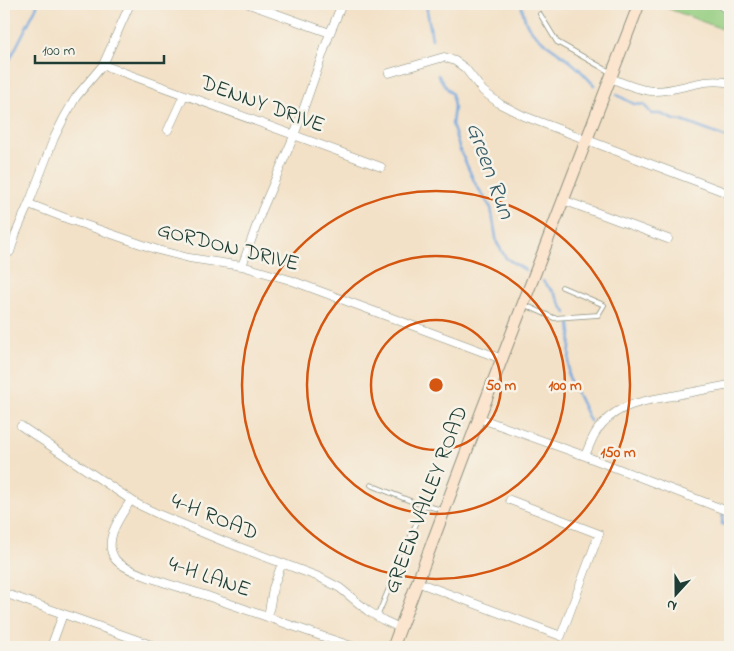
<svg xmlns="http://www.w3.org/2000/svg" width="734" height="651" font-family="'Indie Flower',sans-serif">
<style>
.green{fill:#95ce81;stroke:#5a865a}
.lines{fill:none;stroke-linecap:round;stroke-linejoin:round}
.stream{stroke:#70a5dd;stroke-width:2.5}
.lane-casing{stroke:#898f7e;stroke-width:5.5}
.street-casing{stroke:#898f7e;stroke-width:9}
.secondary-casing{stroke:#898f7e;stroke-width:13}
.lane{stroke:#fff;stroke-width:4}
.street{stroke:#fff;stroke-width:8}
.secondary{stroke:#fce5cf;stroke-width:11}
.ring{fill:none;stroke:#d45610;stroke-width:2.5}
.labels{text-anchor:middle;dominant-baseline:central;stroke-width:5;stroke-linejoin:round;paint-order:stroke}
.street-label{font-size:22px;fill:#1f3d34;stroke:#f7f3e8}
.water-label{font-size:24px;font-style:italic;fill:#375c67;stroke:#f7f3e8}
.centre{fill:#d45610;stroke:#f7f3e8;stroke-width:2.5}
.ring-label{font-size:15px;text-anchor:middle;font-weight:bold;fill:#d45610;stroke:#f7f3e8;stroke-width:5;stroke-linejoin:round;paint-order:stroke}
</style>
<rect width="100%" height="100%" fill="#f7f3e8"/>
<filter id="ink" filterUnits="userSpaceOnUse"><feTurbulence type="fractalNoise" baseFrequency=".02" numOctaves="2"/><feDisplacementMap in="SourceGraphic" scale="10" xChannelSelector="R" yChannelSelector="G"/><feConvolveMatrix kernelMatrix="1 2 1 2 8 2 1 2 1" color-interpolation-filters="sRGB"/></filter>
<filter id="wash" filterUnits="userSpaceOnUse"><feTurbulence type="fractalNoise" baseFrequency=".0096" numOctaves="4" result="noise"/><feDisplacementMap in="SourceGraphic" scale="20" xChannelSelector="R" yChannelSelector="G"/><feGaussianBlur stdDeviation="1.12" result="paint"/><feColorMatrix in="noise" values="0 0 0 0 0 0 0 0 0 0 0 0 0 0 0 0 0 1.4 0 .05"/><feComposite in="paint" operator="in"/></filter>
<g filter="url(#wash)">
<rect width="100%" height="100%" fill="#f3e1c7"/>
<path class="green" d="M 656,4 L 730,4 L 730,32 Z"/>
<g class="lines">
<path class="stream" d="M 426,4 L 432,39
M 521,4 C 523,10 524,20 528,26 C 539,42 558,50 572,63 C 580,69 587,78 594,85
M 4,71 L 38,4
M 438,75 L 446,87 L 452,94 L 454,107 L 452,124 L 460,150 L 475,183 L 491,208 L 497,243 L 506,258 L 525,270
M 617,95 L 634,104 L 644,105 L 652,114 L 661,114 L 675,120 L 682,121 L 730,139
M 543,281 L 555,294 L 566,313
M 570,324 L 571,334 L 568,375 L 590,421
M 723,515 L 722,524 L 730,525"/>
</g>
</g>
<g filter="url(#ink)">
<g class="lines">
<g class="lane-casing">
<path id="lane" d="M 716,4 L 730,14
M 540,14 L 557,42 L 610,72
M 525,305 L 554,318 L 598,315 L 604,305 L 562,287
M 371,485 L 413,502 L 442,510
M 377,617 L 424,505"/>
</g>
<g class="street-casing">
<path id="street" d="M 249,4 L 330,33
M 103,65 L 381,167
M 389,73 L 444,57 L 455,61 L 465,68 L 483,91 L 500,104 L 524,116 L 730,194
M 610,78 C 623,83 638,90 652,91 C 679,92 703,76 730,83
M 168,130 L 184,95
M 563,200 L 668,239
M 29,204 L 68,219 L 158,250 L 189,258 L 242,266 L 290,280 L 502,359
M 10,252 L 16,233 L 31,198 L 54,138 L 64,118 L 76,97 L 103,65 L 130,4
M 242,266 L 262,210 L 294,136 L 330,33 L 342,4
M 479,418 L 585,456 L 730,512
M 21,426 L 137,504 L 160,515 L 223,541 L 319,577 L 340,588 L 368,611 L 383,620 L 400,628
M 585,456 C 590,444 594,432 603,423 C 622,402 651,400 677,395 C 695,392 713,388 730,385
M 131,500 C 121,516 102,540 115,559 C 126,574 191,590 210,597 C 224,602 237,606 250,611 C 285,623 319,636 355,647
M 417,582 L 561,636 L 599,534 L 510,500
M 4,593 L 157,647
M 268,617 L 273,588 L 282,563
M 51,647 L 63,614"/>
</g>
<g class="secondary-casing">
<path id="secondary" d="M 393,647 L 479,418 L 639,4"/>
</g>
<use href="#lane" class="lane"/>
<use href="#street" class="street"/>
<use href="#secondary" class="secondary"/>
</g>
</g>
<g class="ring">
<circle cx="436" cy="385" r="65"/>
<circle cx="436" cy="385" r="129"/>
<circle cx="436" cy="385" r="194"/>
</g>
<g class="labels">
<g class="street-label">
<text transform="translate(262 105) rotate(20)">DENNY DRIVE</text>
<text transform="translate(228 248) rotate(14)">GORDON DRIVE</text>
<text transform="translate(427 500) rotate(-69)">GREEN VALLEY ROAD</text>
<text transform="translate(214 518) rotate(22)">4-H ROAD</text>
<text transform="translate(209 578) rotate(19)">4-H LANE</text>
</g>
<g class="water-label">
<text transform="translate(489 171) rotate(70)">Green Run</text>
</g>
</g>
<circle cx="436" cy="385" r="8" class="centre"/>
<g class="ring-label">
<text x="501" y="390">50 m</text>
<text x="565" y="390">100 m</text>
<text x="618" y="457">150 m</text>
</g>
<rect width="734" height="651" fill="none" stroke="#f7f3e8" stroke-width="20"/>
<g transform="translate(676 594) rotate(201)" stroke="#f7f3e8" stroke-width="4" paint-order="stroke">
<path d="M0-4L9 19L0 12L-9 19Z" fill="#1f3d34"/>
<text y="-8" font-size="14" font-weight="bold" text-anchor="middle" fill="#1f3d34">N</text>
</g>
<path d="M35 55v8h129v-8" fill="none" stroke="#1f3d34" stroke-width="2.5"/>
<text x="42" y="55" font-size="15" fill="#1f3d34" stroke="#f7f3e8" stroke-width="4" paint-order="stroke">100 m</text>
</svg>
